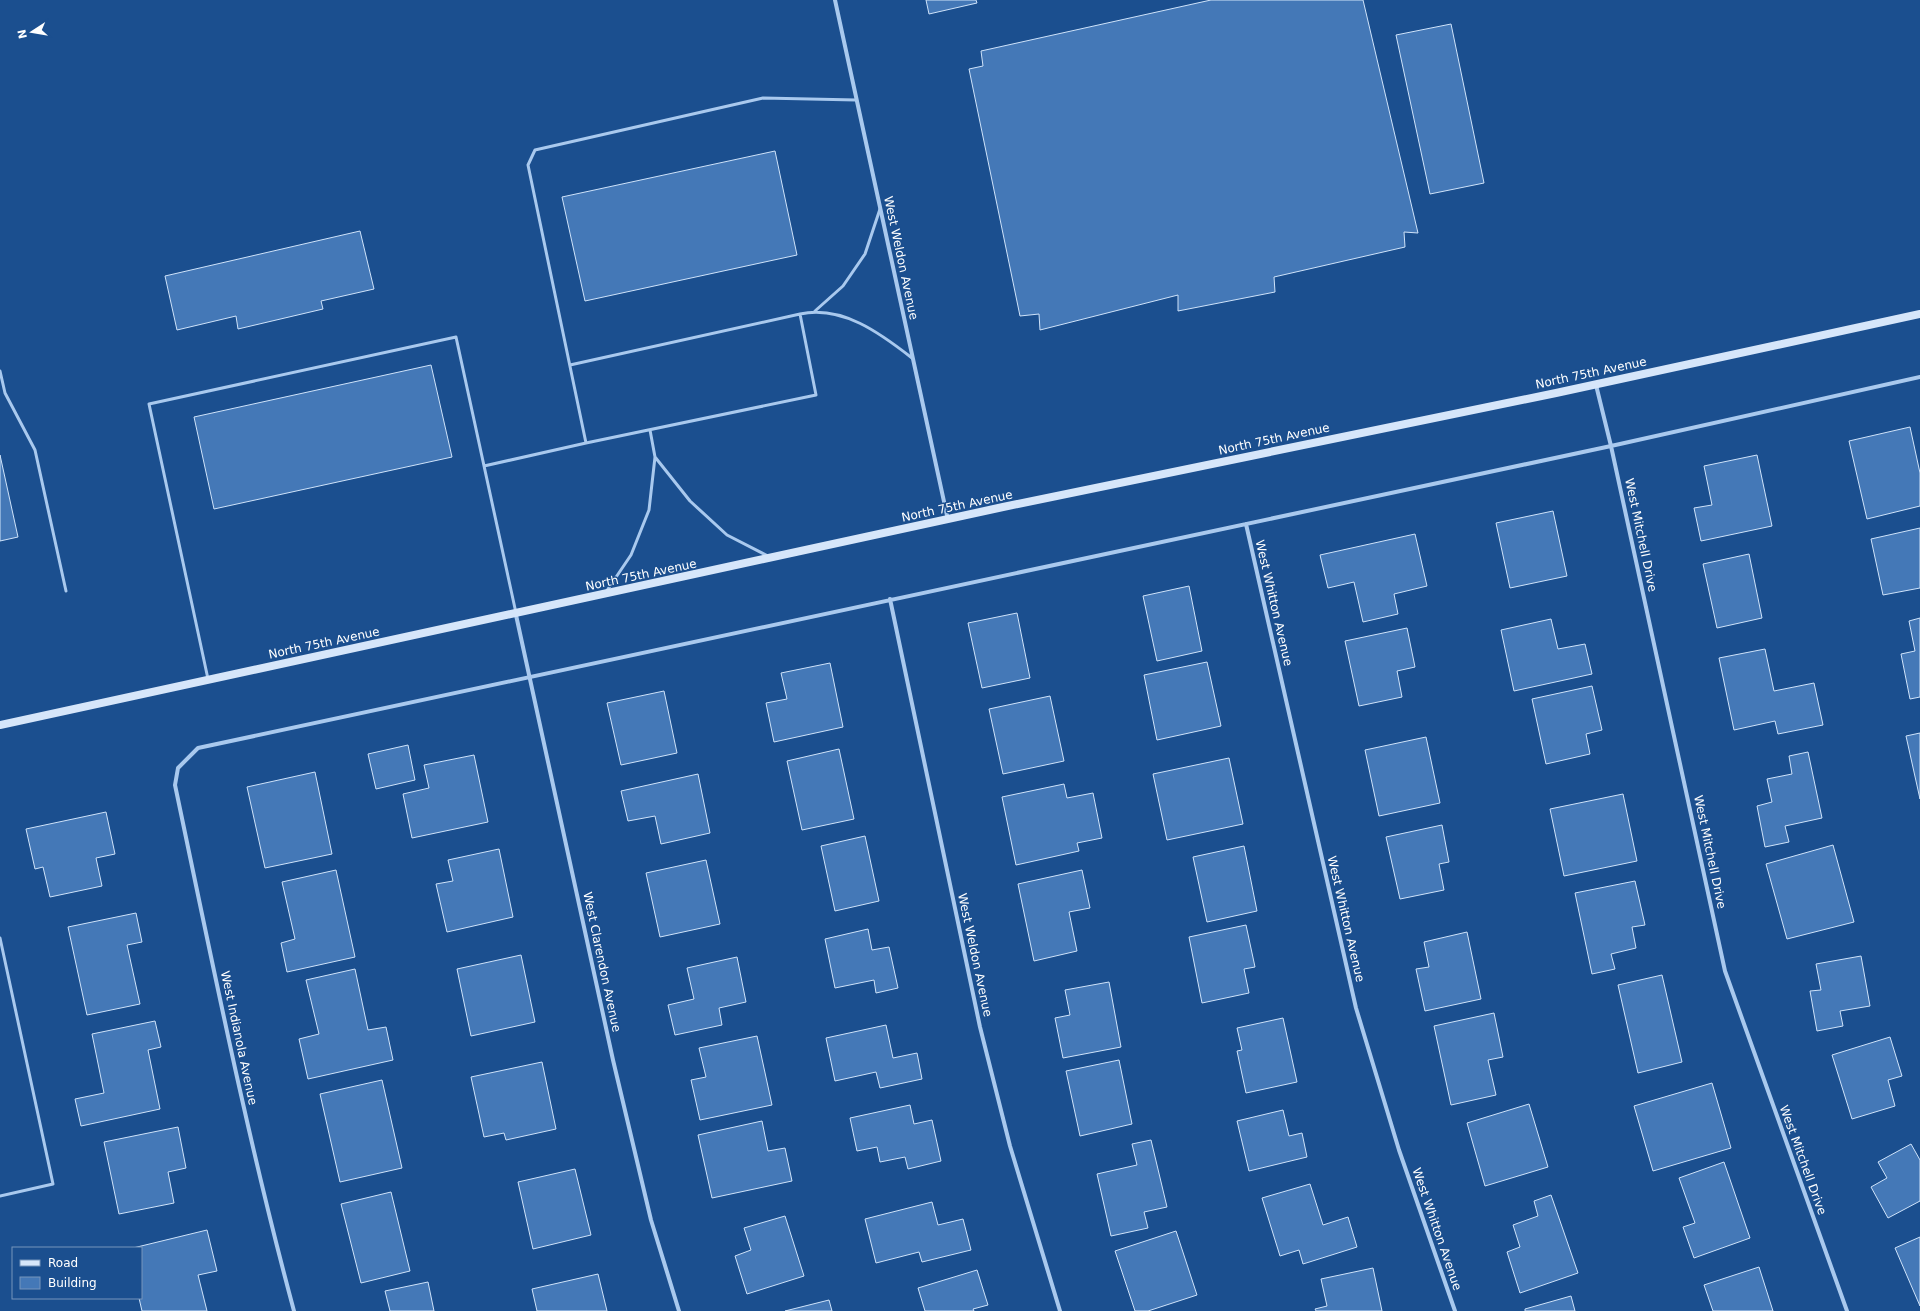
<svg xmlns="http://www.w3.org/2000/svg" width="1920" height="1311" font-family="'DejaVu Sans',sans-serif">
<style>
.building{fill:#4478b7;stroke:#cfe3fa}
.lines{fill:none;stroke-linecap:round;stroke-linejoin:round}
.service{stroke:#a9c9ee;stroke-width:3}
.minor{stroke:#a9c9ee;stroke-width:4}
.secondary{stroke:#d6e6fa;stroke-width:8}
.labels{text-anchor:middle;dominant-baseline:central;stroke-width:3;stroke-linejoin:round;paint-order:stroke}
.street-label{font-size:12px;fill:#fff;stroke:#1b4f8f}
</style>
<rect width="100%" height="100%" fill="#1b4f8f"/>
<path class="building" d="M 926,0 L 976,0 L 977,3 L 929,14 Z
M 1211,0 L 1363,0 L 1418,233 L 1404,232 L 1405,247 L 1274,277 L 1275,292 L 1178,311 L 1178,295 L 1040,330 L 1039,314 L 1020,316 L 969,69 L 983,66 L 981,51 Z
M 1451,24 L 1484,183 L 1430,194 L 1396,35 Z
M 775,151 L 797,255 L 585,301 L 562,197 Z
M 360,231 L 374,289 L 321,301 L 323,309 L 238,329 L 236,316 L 177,330 L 165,276 Z
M 431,365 L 452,457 L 214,509 L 194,417 Z
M 1910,427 L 1920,473 L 1920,506 L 1867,519 L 1849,441 Z
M 0,455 L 18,537 L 0,541 Z
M 1757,455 L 1772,526 L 1701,541 L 1694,508 L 1712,505 L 1704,466 Z
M 1553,511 L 1567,576 L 1510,588 L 1496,523 Z
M 1920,528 L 1920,588 L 1883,595 L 1871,539 Z
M 1415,534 L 1427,586 L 1394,594 L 1398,614 L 1363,622 L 1354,582 L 1328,588 L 1320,555 Z
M 1749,554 L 1762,618 L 1717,628 L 1703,564 Z
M 1189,586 L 1202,651 L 1157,661 L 1143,596 Z
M 1017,613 L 1030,678 L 982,688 L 968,623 Z
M 1920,618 L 1920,697 L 1910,699 L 1901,654 L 1915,651 L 1909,621 Z
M 1551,619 L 1558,649 L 1585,644 L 1592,674 L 1514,691 L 1501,630 Z
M 1407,628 L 1415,667 L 1397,671 L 1402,697 L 1359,706 L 1345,641 Z
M 1765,649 L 1774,691 L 1814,683 L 1823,725 L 1778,734 L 1775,721 L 1734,730 L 1719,658 Z
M 1207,662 L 1221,726 L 1157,740 L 1144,675 Z
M 830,663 L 843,727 L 774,742 L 766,703 L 787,699 L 781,673 Z
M 1592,686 L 1602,730 L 1586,734 L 1590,754 L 1546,764 L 1532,699 Z
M 664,691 L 677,753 L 621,765 L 607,703 Z
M 1050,696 L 1064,761 L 1003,774 L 989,709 Z
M 1920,733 L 1920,799 L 1906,736 Z
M 1426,737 L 1440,803 L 1379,816 L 1365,750 Z
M 408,745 L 415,780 L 376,789 L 368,754 Z
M 839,749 L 854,819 L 802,830 L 787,761 Z
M 1808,752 L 1822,818 L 1785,826 L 1789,842 L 1765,847 L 1757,806 L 1772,802 L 1767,779 L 1792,774 L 1789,756 Z
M 474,755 L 488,822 L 412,838 L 403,794 L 429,788 L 424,765 Z
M 1229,758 L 1243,824 L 1167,840 L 1153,774 Z
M 315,772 L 332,854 L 265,868 L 247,787 Z
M 698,774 L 710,833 L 661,844 L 655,816 L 628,821 L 621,791 Z
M 1064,784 L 1067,798 L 1093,793 L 1102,838 L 1077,843 L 1079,851 L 1016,865 L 1002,797 Z
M 1623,794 L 1637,861 L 1564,876 L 1550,809 Z
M 106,812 L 115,854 L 96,858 L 102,886 L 50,897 L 43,867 L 35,869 L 26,829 Z
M 1442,825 L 1449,862 L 1439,864 L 1444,890 L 1400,899 L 1386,837 Z
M 865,836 L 879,901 L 835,911 L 821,846 Z
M 1833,845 L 1854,922 L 1787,939 L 1766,864 Z
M 1244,846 L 1257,911 L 1207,922 L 1193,857 Z
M 499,849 L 513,917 L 447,932 L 436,884 L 453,881 L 448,860 Z
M 706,860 L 720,924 L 660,937 L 646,873 Z
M 336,870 L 355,957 L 287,972 L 281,943 L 295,939 L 282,882 Z
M 1082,870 L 1090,908 L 1069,912 L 1077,951 L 1034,961 L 1018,884 Z
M 1635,881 L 1645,925 L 1632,927 L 1636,948 L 1611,954 L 1615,969 L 1592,974 L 1575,893 Z
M 136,913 L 142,942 L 127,945 L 140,1004 L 87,1015 L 68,927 Z
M 1246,925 L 1255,967 L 1244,969 L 1249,993 L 1202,1003 L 1189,937 Z
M 868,929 L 872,950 L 889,947 L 898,988 L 876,993 L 874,980 L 835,988 L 825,939 Z
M 1467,932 L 1481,999 L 1425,1011 L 1416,969 L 1429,967 L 1424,942 Z
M 521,955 L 535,1022 L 471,1036 L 457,969 Z
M 1861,956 L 1870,1006 L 1840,1011 L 1843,1026 L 1817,1031 L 1810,991 L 1821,990 L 1816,964 Z
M 737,957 L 746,1002 L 719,1008 L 722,1025 L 675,1035 L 668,1005 L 694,999 L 687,968 Z
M 355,969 L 368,1030 L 386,1027 L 393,1060 L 308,1079 L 299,1039 L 319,1034 L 306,980 Z
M 1662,975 L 1682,1062 L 1638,1073 L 1618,985 Z
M 1109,982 L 1121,1047 L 1063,1058 L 1055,1018 L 1070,1015 L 1065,990 Z
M 1494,1013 L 1503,1057 L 1488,1060 L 1496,1095 L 1451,1105 L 1434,1026 Z
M 1283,1018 L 1297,1082 L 1246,1093 L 1237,1051 L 1242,1050 L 1237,1028 Z
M 155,1021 L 161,1047 L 148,1050 L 160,1109 L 81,1126 L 75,1099 L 104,1093 L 92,1034 Z
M 886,1025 L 893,1058 L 917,1053 L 922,1079 L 880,1088 L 876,1072 L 835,1081 L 826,1038 Z
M 757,1036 L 772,1105 L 700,1120 L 691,1080 L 706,1077 L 699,1048 Z
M 1890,1037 L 1902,1076 L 1888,1080 L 1895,1106 L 1852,1119 L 1832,1055 Z
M 1119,1060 L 1132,1124 L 1080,1136 L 1066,1071 Z
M 542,1062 L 556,1129 L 506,1140 L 504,1133 L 484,1137 L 471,1077 Z
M 382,1080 L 402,1168 L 340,1182 L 320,1094 Z
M 1712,1083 L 1731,1148 L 1653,1171 L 1634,1106 Z
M 1529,1104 L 1548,1167 L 1485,1186 L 1467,1123 Z
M 910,1105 L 914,1124 L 932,1120 L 941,1161 L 908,1169 L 905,1157 L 880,1162 L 877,1147 L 857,1151 L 850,1118 Z
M 1283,1110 L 1289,1136 L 1302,1133 L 1307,1157 L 1249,1171 L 1237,1121 Z
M 762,1121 L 768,1151 L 785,1148 L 792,1181 L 712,1198 L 698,1135 Z
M 178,1127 L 186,1168 L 168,1172 L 174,1203 L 119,1214 L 104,1142 Z
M 1151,1140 L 1167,1207 L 1144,1212 L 1148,1228 L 1111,1236 L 1097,1174 L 1137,1165 L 1132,1144 Z
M 1911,1144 L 1920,1160 L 1920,1201 L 1888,1218 L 1871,1187 L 1887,1178 L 1878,1162 Z
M 1724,1162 L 1750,1238 L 1694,1258 L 1683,1227 L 1695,1223 L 1679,1178 Z
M 575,1169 L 591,1235 L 533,1249 L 518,1182 Z
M 1310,1184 L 1323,1225 L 1348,1217 L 1357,1247 L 1303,1264 L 1299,1250 L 1280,1256 L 1262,1198 Z
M 391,1192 L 410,1271 L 361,1283 L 341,1204 Z
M 1551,1195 L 1578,1273 L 1520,1293 L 1507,1252 L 1520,1247 L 1513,1225 L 1538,1216 L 1534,1201 Z
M 932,1202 L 938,1225 L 963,1219 L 971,1250 L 922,1262 L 919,1252 L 876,1263 L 865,1219 Z
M 785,1216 L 804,1276 L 747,1294 L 735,1256 L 751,1250 L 744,1228 Z
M 207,1230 L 217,1271 L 198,1275 L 207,1311 L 142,1311 L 139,1298 L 141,1298 L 141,1248 L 133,1248 Z
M 1176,1231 L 1197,1295 L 1148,1311 L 1135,1311 L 1115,1251 Z
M 1920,1237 L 1920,1306 L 1895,1248 Z
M 1759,1267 L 1773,1311 L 1713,1311 L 1704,1285 Z
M 1373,1268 L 1382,1311 L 1316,1311 L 1315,1309 L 1327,1306 L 1321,1279 Z
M 977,1270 L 988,1305 L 973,1309 L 974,1311 L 925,1311 L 918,1288 Z
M 598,1274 L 607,1311 L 537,1311 L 532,1289 Z
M 428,1282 L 434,1311 L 390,1311 L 385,1291 Z
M 1571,1296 L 1575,1311 L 1525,1311 L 1525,1309 Z
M 829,1300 L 832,1311 L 785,1311 Z"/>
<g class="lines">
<path class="service" d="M 815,311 L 843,286 L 865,254 L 880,209
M 800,314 C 842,305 880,333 912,358
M 570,365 L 800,314 L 816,395 L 586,443 L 528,165 L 535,150 L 763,98 L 856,100
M 0,371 L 5,393 L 35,450 L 66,591
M 655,457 L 690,501 L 727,535 L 768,556
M 484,466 L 586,443
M 606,592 L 631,555 L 649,510 L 655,457 L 650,430
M 208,679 L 149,404 L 456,337 L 516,613
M 0,938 L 53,1184 L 0,1196"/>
<path class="minor" d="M 835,0 L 948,520
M 1596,385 L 1611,446 L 1725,971 L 1847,1311
M 1246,524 L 1356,1008 L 1399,1150 L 1455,1311
M 890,599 L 980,1027 L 1010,1146 L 1060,1311
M 516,615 L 613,1060 L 651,1220 L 679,1311
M 294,1311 C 247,1137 212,961 175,785 L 178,768 L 198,748 L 1611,446 L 1920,377"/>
<path class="secondary" d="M 0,725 L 1003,507 L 1556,393 L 1920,314"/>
</g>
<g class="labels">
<g class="street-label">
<text transform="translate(901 258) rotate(78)">West Weldon Avenue</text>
<text transform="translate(1591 373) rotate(-12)">North 75th Avenue</text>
<text transform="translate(1274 439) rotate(-12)">North 75th Avenue</text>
<text transform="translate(957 506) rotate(-12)">North 75th Avenue</text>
<text transform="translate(1641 535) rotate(78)">West Mitchell Drive</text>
<text transform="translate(641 575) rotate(-12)">North 75th Avenue</text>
<text transform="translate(1274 603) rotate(77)">West Whitton Avenue</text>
<text transform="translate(324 643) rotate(-12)">North 75th Avenue</text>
<text transform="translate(1710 852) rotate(78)">West Mitchell Drive</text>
<text transform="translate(1346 919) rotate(77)">West Whitton Avenue</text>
<text transform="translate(975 955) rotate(78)">West Weldon Avenue</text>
<text transform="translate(602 962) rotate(78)">West Clarendon Avenue</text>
<text transform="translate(239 1038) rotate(78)">West Indianola Avenue</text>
<text transform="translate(1803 1160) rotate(70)">West Mitchell Drive</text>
<text transform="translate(1437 1229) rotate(71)">West Whitton Avenue</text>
</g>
</g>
<rect x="12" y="1247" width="130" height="52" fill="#1b4f8f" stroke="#7695bc"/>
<rect x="20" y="1260" width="20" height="6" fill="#d6e6fa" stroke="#7695bc"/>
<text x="48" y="1267" font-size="12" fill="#ffffff">Road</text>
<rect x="20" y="1277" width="20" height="12" fill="#4478b7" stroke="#7695bc"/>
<text x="48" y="1287" font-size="12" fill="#ffffff">Building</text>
<g transform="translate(32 32) rotate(258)" stroke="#1b4f8f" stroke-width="3" paint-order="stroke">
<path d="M0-3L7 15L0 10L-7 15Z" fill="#ffffff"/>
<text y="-6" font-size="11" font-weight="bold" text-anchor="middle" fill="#ffffff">N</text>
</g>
</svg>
